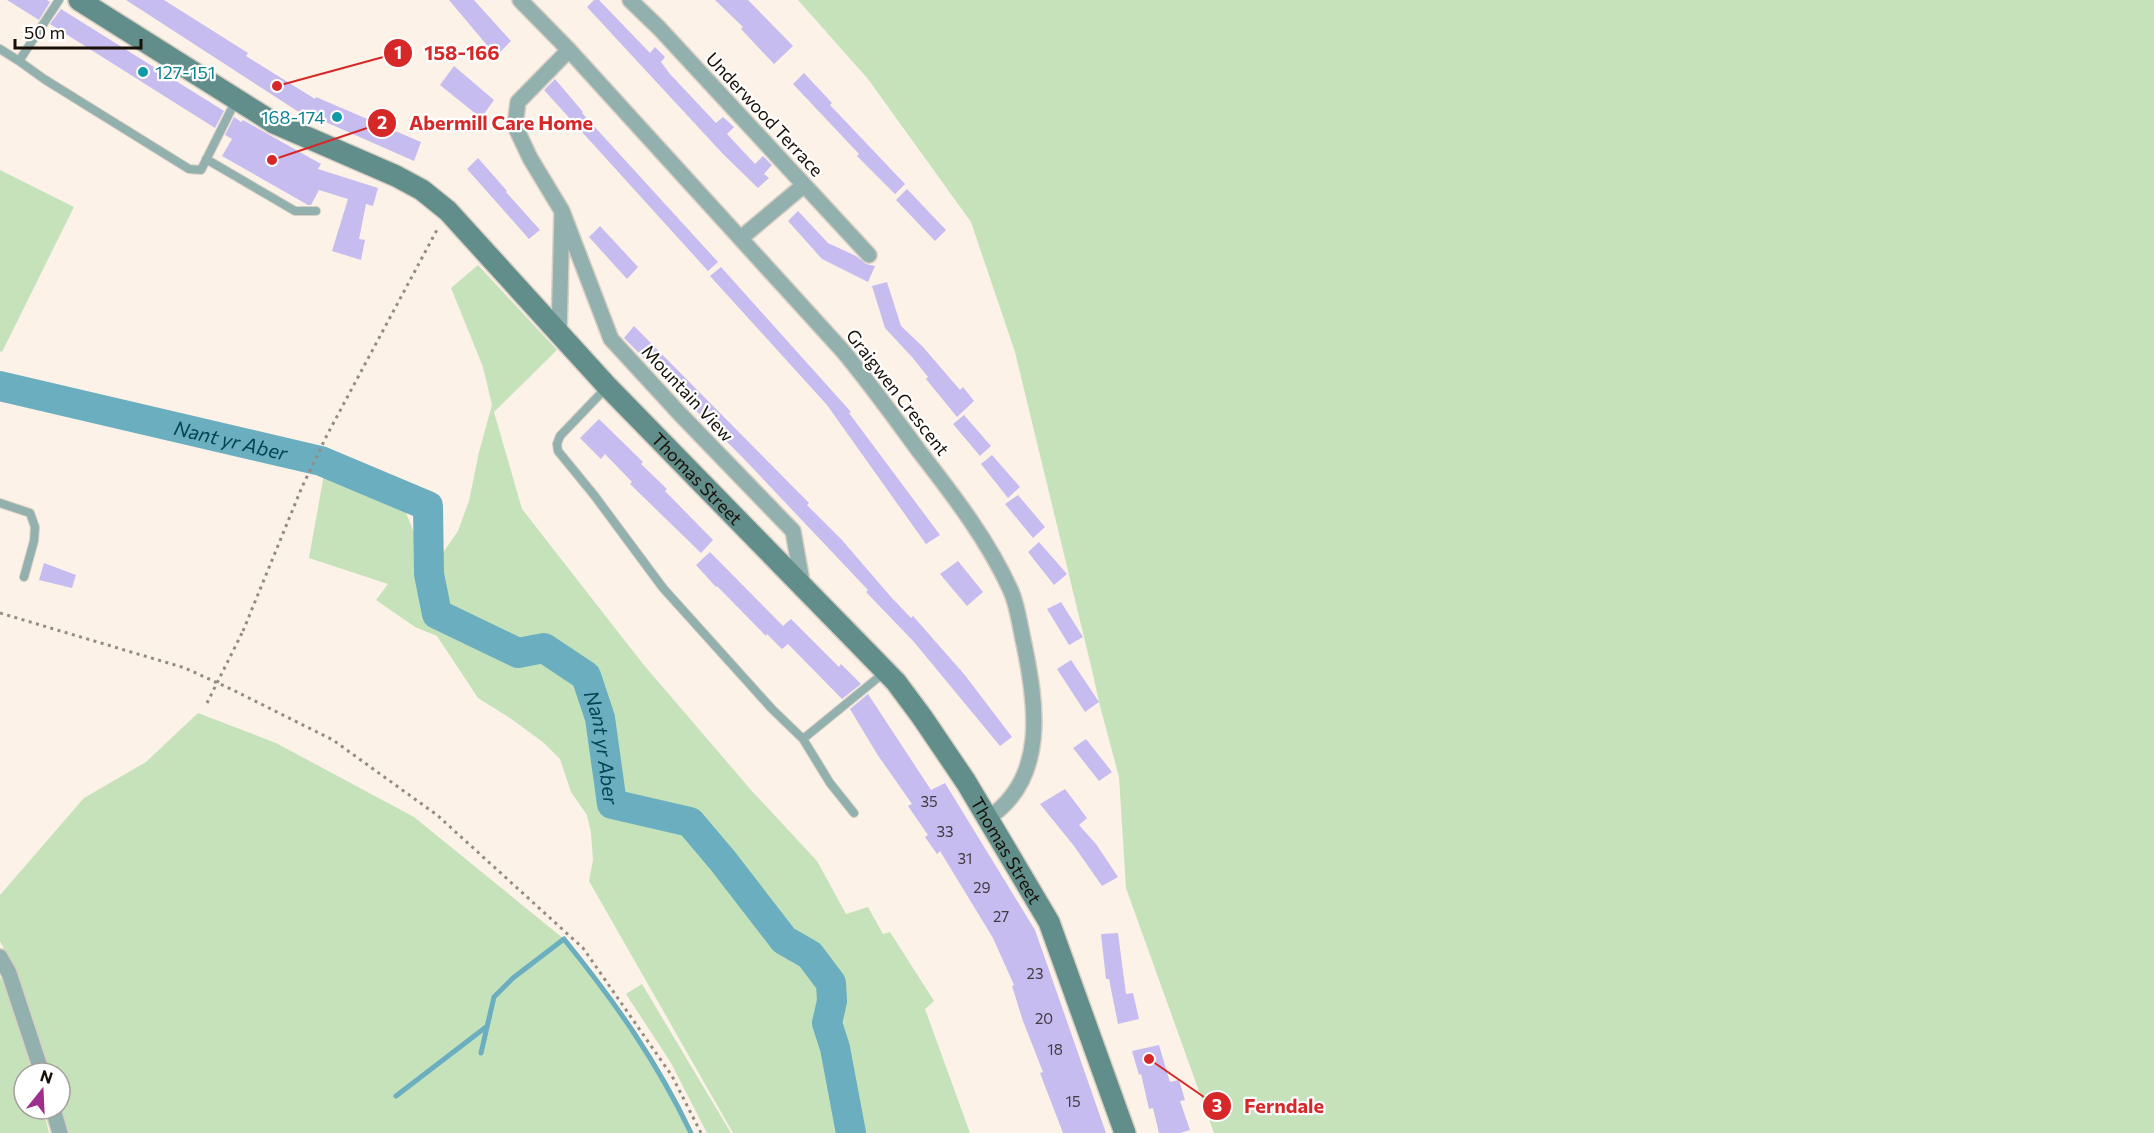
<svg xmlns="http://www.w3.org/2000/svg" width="2154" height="1133" font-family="Commissioner,sans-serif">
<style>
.green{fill:#c5e2bb}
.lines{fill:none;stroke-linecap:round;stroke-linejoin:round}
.stream{stroke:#6baec0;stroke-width:5}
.river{stroke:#6baec0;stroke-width:30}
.building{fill:#c6bcef}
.lane-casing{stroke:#d8cec3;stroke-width:10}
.street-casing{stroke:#d8cec3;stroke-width:18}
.secondary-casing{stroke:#d8cec3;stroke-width:24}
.path{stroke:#958b81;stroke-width:3;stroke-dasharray:3 4.5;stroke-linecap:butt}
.lane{stroke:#92b0ad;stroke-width:8}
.street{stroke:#92b0ad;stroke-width:15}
.secondary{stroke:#618e8b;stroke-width:21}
.path-bridge{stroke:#958b81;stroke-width:3;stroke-dasharray:3 4.5;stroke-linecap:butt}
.culture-dot{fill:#0f9aa8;stroke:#fff;stroke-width:2}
.labels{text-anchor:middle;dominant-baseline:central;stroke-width:4.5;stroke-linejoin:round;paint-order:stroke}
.number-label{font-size:15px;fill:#443a40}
.culture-label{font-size:18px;fill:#0d838f;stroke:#fff;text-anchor:start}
.street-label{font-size:18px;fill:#180f06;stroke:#fff}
.water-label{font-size:20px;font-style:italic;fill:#044451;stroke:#fff}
.leader{fill:none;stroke:#d62828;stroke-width:2}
.callout-dot{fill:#d62828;stroke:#fff;stroke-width:2}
.mark-label{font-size:18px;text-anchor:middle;font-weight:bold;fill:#fff}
.callout-label{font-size:20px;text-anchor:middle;font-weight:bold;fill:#d62828;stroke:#fff;stroke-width:4.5;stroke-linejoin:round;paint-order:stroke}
</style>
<rect width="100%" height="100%" fill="#fdf2e7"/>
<path class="green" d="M 798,0 L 2154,0 L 2154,1133 L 1214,1133 L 1126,888 L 1119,777 L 1099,702 L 1092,670 L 1015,352 L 971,222 L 868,79 Z
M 0,170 L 74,207 L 2,352 L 0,351 Z
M 478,265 L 557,350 L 494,412 L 522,509 L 643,664 L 751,790 L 817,861 L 846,914 L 868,907 L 883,934 L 890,932 L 934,1001 L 925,1009 L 970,1133 L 733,1133 L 589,881 L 593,860 L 591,833 L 587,815 L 571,792 L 560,759 L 544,743 L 510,718 L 478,698 L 437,636 L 415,627 L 376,600 L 388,584 L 309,558 L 326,463 L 393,491 L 403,505 L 414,533 L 429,547 L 429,573 L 458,531 L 469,501 L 479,452 L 492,405 L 483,367 L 451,288 Z
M 198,713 L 276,743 L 414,817 L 564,939 L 615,1004 L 640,1039 L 670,1089 L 691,1133 L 66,1133 L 60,1109 L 60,1084 L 66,1077 L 47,1063 L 14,969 L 0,941 L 0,895 L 84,798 L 146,762 Z
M 0,977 L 9,994 L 32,1073 L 24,1073 L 24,1109 L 43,1109 L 49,1133 L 0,1133 Z
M 642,984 L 731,1133 L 707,1133 L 671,1063 L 626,994 Z"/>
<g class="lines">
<path class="stream" d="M 481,1053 L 494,997 L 513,978 L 564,939 C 615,1002 656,1060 691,1133
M 396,1096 L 486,1027"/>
<path class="river" id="s1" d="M 0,386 L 321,461 L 428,506 L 429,574 L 437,614 L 518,653 L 544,648 L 586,676 L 600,718 L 612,804 L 690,822 L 723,861 L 784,940 L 810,955 L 831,983 L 832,1001 L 827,1023 L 835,1048 L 851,1133"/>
</g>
<path class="building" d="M 7,0 L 47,0 L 50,2 L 39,20 Z
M 126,0 L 164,0 L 248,53 L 246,56 L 315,99 L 316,97 L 421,142 L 414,161 L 303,112 L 302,114 Z
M 449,0 L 474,0 L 511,41 L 496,56 Z
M 594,0 L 599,0 L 650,53 L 655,47 L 665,57 L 661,62 L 670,74 L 716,123 L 723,117 L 734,127 L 727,134 L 755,164 L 763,156 L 772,165 L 764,174 L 769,178 L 758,188 L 723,154 L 587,7 Z
M 715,0 L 748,0 L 793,46 L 774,64 L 741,29 L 743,27 Z
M 61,9 L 224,111 L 215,128 L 50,24 Z
M 454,66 L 494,100 L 481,118 L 440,85 Z
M 804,73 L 832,103 L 830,105 L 905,184 L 895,194 L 857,156 L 859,154 L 793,84 Z
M 555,79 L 583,112 L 582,113 L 718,262 L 708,271 L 544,90 Z
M 234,117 L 241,122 L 243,120 L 321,164 L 318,169 L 378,188 L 373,206 L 366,204 L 359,239 L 365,240 L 361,260 L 332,251 L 348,199 L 319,190 L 311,205 L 308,205 L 222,156 L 232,139 L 225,135 Z
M 478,158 L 507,191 L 506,192 L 540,230 L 529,239 L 467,169 Z
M 907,189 L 946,230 L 935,241 L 896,200 Z
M 798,211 L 828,243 L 856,256 L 866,264 L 875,266 L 868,282 L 822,259 L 788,221 Z
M 600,226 L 638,267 L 627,279 L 589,237 Z
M 721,267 L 851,412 L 849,413 L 940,535 L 926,544 L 827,405 L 710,276 Z
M 887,282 L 901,326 L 923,347 L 960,390 L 963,387 L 974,401 L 957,417 L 926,379 L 928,377 L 912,357 L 885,328 L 872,286 Z
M 634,326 L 809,503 L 807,505 L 842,540 L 891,597 L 911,618 L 913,616 L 964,674 L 1012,737 L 1000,746 L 914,642 L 866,592 L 868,590 L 746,461 L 624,338 Z
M 964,415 L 991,446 L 980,456 L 953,424 Z
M 599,419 L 643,462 L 641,464 L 667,489 L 665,491 L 713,540 L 701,553 L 630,484 L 632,482 L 605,454 L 601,459 L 580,438 Z
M 992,455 L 1020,487 L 1008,498 L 981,464 Z
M 1018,495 L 1045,527 L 1033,538 L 1005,504 Z
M 1039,542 L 1067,574 L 1054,585 L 1028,552 Z
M 710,552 L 783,626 L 791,619 L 839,667 L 841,664 L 861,684 L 842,699 L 788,644 L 782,649 L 767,634 L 766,636 L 717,586 L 716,587 L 696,565 Z
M 958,561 L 983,592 L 967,606 L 940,574 Z
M 44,563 L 76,575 L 72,588 L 39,580 Z
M 1061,602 L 1083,637 L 1069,645 L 1047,609 Z
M 1071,660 L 1099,702 L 1085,712 L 1057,669 Z
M 868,694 L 931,790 L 945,783 L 1035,930 L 1106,1133 L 1063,1133 L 1040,1073 L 1043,1072 L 1023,1021 L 1012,986 L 1014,985 L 993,938 L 940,851 L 937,854 L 925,837 L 928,835 L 908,806 L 912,804 L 877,754 L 850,709 Z
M 1086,739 L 1112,772 L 1099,781 L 1073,748 Z
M 1065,789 L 1087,818 L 1079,825 L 1096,844 L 1118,877 L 1102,886 L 1074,846 L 1040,804 Z
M 1118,933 L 1126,994 L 1133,993 L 1139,1019 L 1118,1024 L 1109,979 L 1106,979 L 1101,934 Z
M 1159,1045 L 1170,1082 L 1179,1080 L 1185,1100 L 1180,1101 L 1190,1130 L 1180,1133 L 1159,1133 L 1153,1108 L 1149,1109 L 1141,1074 L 1139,1075 L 1132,1051 Z"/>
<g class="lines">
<g class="lane-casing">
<path id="lane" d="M 0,49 L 19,61 L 59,0
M 19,61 L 44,79 L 189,169 L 201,170 L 235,102
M 206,159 L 295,211 L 316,211
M 606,388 L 560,436 L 557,444 L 558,451 L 594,495 L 663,588 L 772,709 L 803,739 L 830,783 L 854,813
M 0,503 L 30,513 L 35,527 L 34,541 L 24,577
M 803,739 L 885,672"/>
</g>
<g class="street-casing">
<path id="street" d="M 520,0 L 569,50 L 842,350 C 869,382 894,417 919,451 C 953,495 988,540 1011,591 C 1018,607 1020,627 1024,644 C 1037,706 1047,779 988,818
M 630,0 L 659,28 L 869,255
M 562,211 L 611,339 L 680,414 L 793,531 L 803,587
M 741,238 L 804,185
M 559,335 L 562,211 L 530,158 L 515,126 L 518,102 L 569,50
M 0,957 L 9,973 L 42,1073
M 53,1109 L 60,1133"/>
</g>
<g class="secondary-casing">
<g id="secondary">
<path id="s2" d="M 79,0 L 274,123 L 396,176 L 422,190 L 448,211 L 607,386 L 896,682 L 922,717 L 966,782 L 1049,922 L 1125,1133"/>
</g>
</g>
<path class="path" d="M 0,613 L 185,668 L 233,690 L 333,740 L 437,815 L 583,948 L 672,1076 L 701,1133
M 243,631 L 302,487 L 327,435 L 438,228"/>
<use href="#lane" class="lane"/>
<use href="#street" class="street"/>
<use href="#secondary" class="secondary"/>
<path class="path-bridge" d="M 207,703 L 243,631"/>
</g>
<g class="culture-dot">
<circle cx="143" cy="72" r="6"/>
<circle cx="337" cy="117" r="6"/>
</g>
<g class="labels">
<g class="number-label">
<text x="929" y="801">35</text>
<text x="945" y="831">33</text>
<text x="965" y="858">31</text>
<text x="982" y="887">29</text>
<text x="1001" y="916">27</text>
<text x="1035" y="973">23</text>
<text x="1044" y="1018">20</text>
<text x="1055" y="1049">18</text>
<text x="1073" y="1101">15</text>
</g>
<g class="culture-label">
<text x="155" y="72">127-151</text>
<text x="325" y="117" text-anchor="end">168-174</text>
</g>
<g class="street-label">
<text transform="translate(765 114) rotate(47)">Underwood Terrace</text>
<text transform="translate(898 392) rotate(52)">Graigwen Crescent</text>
<text transform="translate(688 393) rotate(47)">Mountain View</text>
<text stroke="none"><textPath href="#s2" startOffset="792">Thomas Street</textPath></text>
<text stroke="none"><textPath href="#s2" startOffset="1278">Thomas Street</textPath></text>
</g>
<g class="water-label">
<text stroke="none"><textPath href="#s1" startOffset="237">Nant yr Aber</textPath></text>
<text stroke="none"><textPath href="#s1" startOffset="795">Nant yr Aber</textPath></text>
</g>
</g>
<path class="leader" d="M277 86L398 53M272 160L382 123M1149 1059L1217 1106"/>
<g class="callout-dot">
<circle cx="277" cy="86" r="6"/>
<circle cx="272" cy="160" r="6"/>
<circle cx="1149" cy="1059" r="6"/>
<circle cx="398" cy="53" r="15"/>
<circle cx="382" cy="123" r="15"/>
<circle cx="1217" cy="1106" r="15"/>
</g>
<g class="mark-label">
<text x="398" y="59">1</text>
<text x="382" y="129">2</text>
<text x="1217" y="1112">3</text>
</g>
<g class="callout-label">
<text x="462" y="60">158-166</text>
<text x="501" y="130">Abermill Care Home</text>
<text x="1284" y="1113">Ferndale</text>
</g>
<g transform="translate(42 1091) rotate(18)"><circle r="28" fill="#ffffff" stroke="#a39f9b" stroke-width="1.5"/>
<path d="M0-4.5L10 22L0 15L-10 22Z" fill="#9d2f8e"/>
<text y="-9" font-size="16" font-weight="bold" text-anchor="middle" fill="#180f06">N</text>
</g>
<path d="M15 39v9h126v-9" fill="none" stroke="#180f06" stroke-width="3"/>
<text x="24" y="39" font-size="18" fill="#180f06" stroke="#ffffff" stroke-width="4.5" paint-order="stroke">50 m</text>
</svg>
